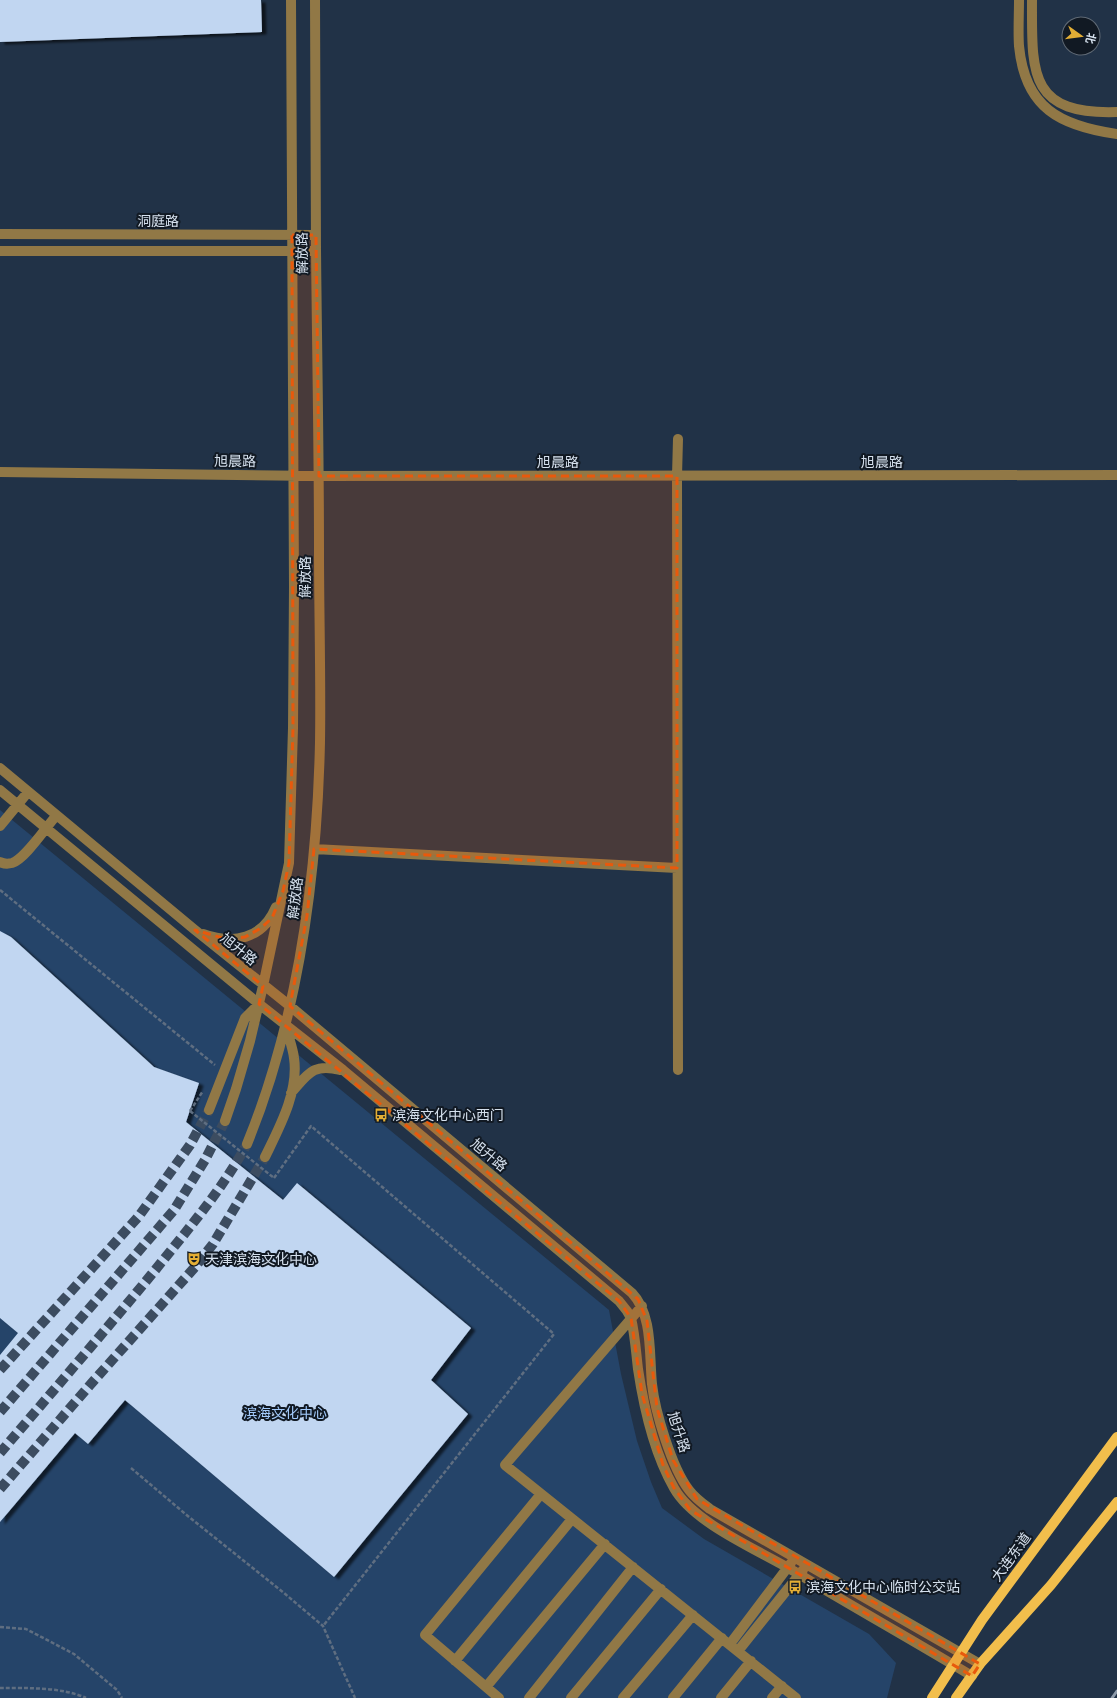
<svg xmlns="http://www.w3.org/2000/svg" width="1117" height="1698" font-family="Quicksand,'Noto Sans SC',sans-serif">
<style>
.green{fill:#254469}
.building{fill:#c1d6f1;filter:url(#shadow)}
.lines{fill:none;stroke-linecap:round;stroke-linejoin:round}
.minor-tunnel{stroke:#3c4c60;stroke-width:10;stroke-dasharray:10 5;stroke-linecap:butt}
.path{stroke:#5f6e81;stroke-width:2.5;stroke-dasharray:4 2;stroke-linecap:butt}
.minor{stroke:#917846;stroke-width:10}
.major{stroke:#f2be4c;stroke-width:10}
.rail{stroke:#8f9cac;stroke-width:3}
.path-bridge{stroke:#5f6e81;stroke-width:2.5;stroke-dasharray:4 2;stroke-linecap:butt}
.marked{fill:#e8590c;fill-opacity:0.2;stroke:#e8590c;stroke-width:3;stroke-dasharray:8 5;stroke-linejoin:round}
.labels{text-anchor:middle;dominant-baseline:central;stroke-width:4;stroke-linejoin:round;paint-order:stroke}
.street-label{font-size:14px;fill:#d5e0ed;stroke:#111923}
.poi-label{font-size:14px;fill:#d5e0ed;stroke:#111923;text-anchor:start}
.park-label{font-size:14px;fill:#a3cbfc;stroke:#111923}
</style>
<defs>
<filter id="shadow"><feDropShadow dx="4.5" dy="2.5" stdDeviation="1" flood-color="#0009"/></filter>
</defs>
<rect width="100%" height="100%" fill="#213247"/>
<path class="green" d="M 0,810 L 609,1310 L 621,1374 L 637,1441 L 651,1482 L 662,1508 L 704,1539 L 869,1634 L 896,1663 L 887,1698 L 0,1698 Z"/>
<path class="building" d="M 0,0 L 261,0 L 262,32 L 0,42 Z
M 0,931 L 11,937 L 154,1067 L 199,1083 L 186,1122 L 283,1200 L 297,1183 L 471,1328 L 431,1380 L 468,1414 L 334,1577 L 125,1400 L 88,1444 L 75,1433 L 0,1522 L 0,1355 L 18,1333 L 0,1318 Z"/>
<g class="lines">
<path class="minor-tunnel" d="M 0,1370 L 139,1216 L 190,1145 L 209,1110
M 0,1412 L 174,1210 L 205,1160 L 225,1121
M 0,1453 C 52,1392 105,1331 156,1269 C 188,1229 222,1190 247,1144
M 0,1489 L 90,1385 L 195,1267 L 213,1244 L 265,1157"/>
<path class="path" d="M 0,890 L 215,1065
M 190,1111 L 203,1091
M 274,1178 L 311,1126 L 554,1334 L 323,1626
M 131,1468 L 189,1517 L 284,1593 L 323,1626 L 355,1698
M 0,1627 L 26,1629 L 74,1654 L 117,1690 L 122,1698
M 0,1688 C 27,1688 62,1687 86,1698"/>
<path class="minor" d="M 1019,0 C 1019,15 1018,31 1019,46 C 1025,108 1060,126 1117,134
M 1032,0 C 1032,72 1028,115 1117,112
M 0,234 L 316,235
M 0,251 L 316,251
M 0,472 L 319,476 L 1117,475
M 0,768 L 195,930 L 290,1006 L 632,1293 C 653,1315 649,1354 652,1384 C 655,1412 672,1468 689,1490 C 695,1498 702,1503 710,1509 L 980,1664
M 0,790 L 259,1004 L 343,1070 L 619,1301 L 627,1311 L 631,1318 C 635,1335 636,1352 638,1369 C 644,1409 654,1453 674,1488 C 694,1524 761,1551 797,1573 C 855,1608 914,1641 972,1676
M 0,826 L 28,792
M 314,849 L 677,868
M 0,862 C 4,864 8,864 12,863 C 25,859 46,827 56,816
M 203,934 C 233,945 263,939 276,907
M 678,1070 L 677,476 L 678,439
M 291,1093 C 308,1074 313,1063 340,1070
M 209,1110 L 245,1018 L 259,1004
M 225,1121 L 236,1089 L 250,1041 L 263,986 L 289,863 L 293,728 L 294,586 L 291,0
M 247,1144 C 299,1017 317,878 320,742 C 321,678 319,614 319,550 C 319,450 317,350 316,249 C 315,166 315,83 315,0
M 265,1157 C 279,1128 299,1092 294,1058 C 293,1048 288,1036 286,1026
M 642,1306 L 505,1465 L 796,1698
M 730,1644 L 791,1563
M 738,1651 L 803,1570
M 455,1661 L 572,1519
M 486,1687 L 605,1544
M 499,1698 L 425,1635 L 541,1494
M 529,1698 L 633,1567
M 571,1698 L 661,1589
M 623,1698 L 693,1615
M 673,1698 L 722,1638
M 721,1698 L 751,1661
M 772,1698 L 782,1686"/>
<path class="major" d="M 932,1698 L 982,1620 L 1117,1437
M 956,1698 L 980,1664 L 1051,1585 L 1117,1502"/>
<path class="rail" d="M 1112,1698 L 1117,1691"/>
<path class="path-bridge" d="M 190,1111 L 274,1178"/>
</g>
<path class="marked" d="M 292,235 L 316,235 L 319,476 L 677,476 L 677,868 L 314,849 L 307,916 L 290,1006 L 638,1299 L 647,1321 L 657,1408 L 673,1460 L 697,1499 L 980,1664 L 972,1676 L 690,1510 L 674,1488 L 663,1465 L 642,1394 L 631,1318 L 619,1301 L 259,1004 L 263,986 L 195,930 L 226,939 L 245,937 L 261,928 L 272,918 L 283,891 L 289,863 L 293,728 Z"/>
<defs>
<g id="bus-bare" transform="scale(1.08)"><path d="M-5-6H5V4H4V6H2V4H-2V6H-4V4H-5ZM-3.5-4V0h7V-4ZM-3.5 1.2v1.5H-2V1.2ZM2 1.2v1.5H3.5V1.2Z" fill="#e3ae35" stroke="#111923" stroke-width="2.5" paint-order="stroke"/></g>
<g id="theatre-bare" transform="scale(1.08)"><path d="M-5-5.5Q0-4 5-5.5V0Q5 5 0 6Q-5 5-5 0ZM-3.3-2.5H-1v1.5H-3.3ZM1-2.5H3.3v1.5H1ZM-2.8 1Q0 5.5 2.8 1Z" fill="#e3ae35" stroke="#111923" stroke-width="2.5" paint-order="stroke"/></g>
</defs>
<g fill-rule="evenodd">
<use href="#bus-bare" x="381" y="1115"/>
<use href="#theatre-bare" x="194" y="1259"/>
<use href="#bus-bare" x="795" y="1587"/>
</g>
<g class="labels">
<g class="street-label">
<text x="158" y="221">洞庭路</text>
<text transform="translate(302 253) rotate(-91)">解放路</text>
<text transform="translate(235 461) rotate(1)">旭晨路</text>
<text x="558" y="462">旭晨路</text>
<text x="882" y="462">旭晨路</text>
<text transform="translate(305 577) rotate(-90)">解放路</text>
<text transform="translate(295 898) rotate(-83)">解放路</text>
<text transform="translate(239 949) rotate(39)">旭升路</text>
<text transform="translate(489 1155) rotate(40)">旭升路</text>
<text transform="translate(679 1432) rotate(72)">旭升路</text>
<text transform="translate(1011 1557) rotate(-54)">大连东道</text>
</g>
<g class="poi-label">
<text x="392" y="1115">滨海文化中心西门</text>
<text x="205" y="1259">天津滨海文化中心</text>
<text x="806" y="1587">滨海文化中心临时公交站</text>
</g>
<g class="park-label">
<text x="285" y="1413">滨海文化中心</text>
</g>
</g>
<g transform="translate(1081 36) rotate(104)"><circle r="19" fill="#111923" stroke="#5f6974"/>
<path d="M0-3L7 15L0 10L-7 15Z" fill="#e3ae35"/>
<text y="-6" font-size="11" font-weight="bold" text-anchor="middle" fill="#d5e0ed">北</text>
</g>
</svg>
